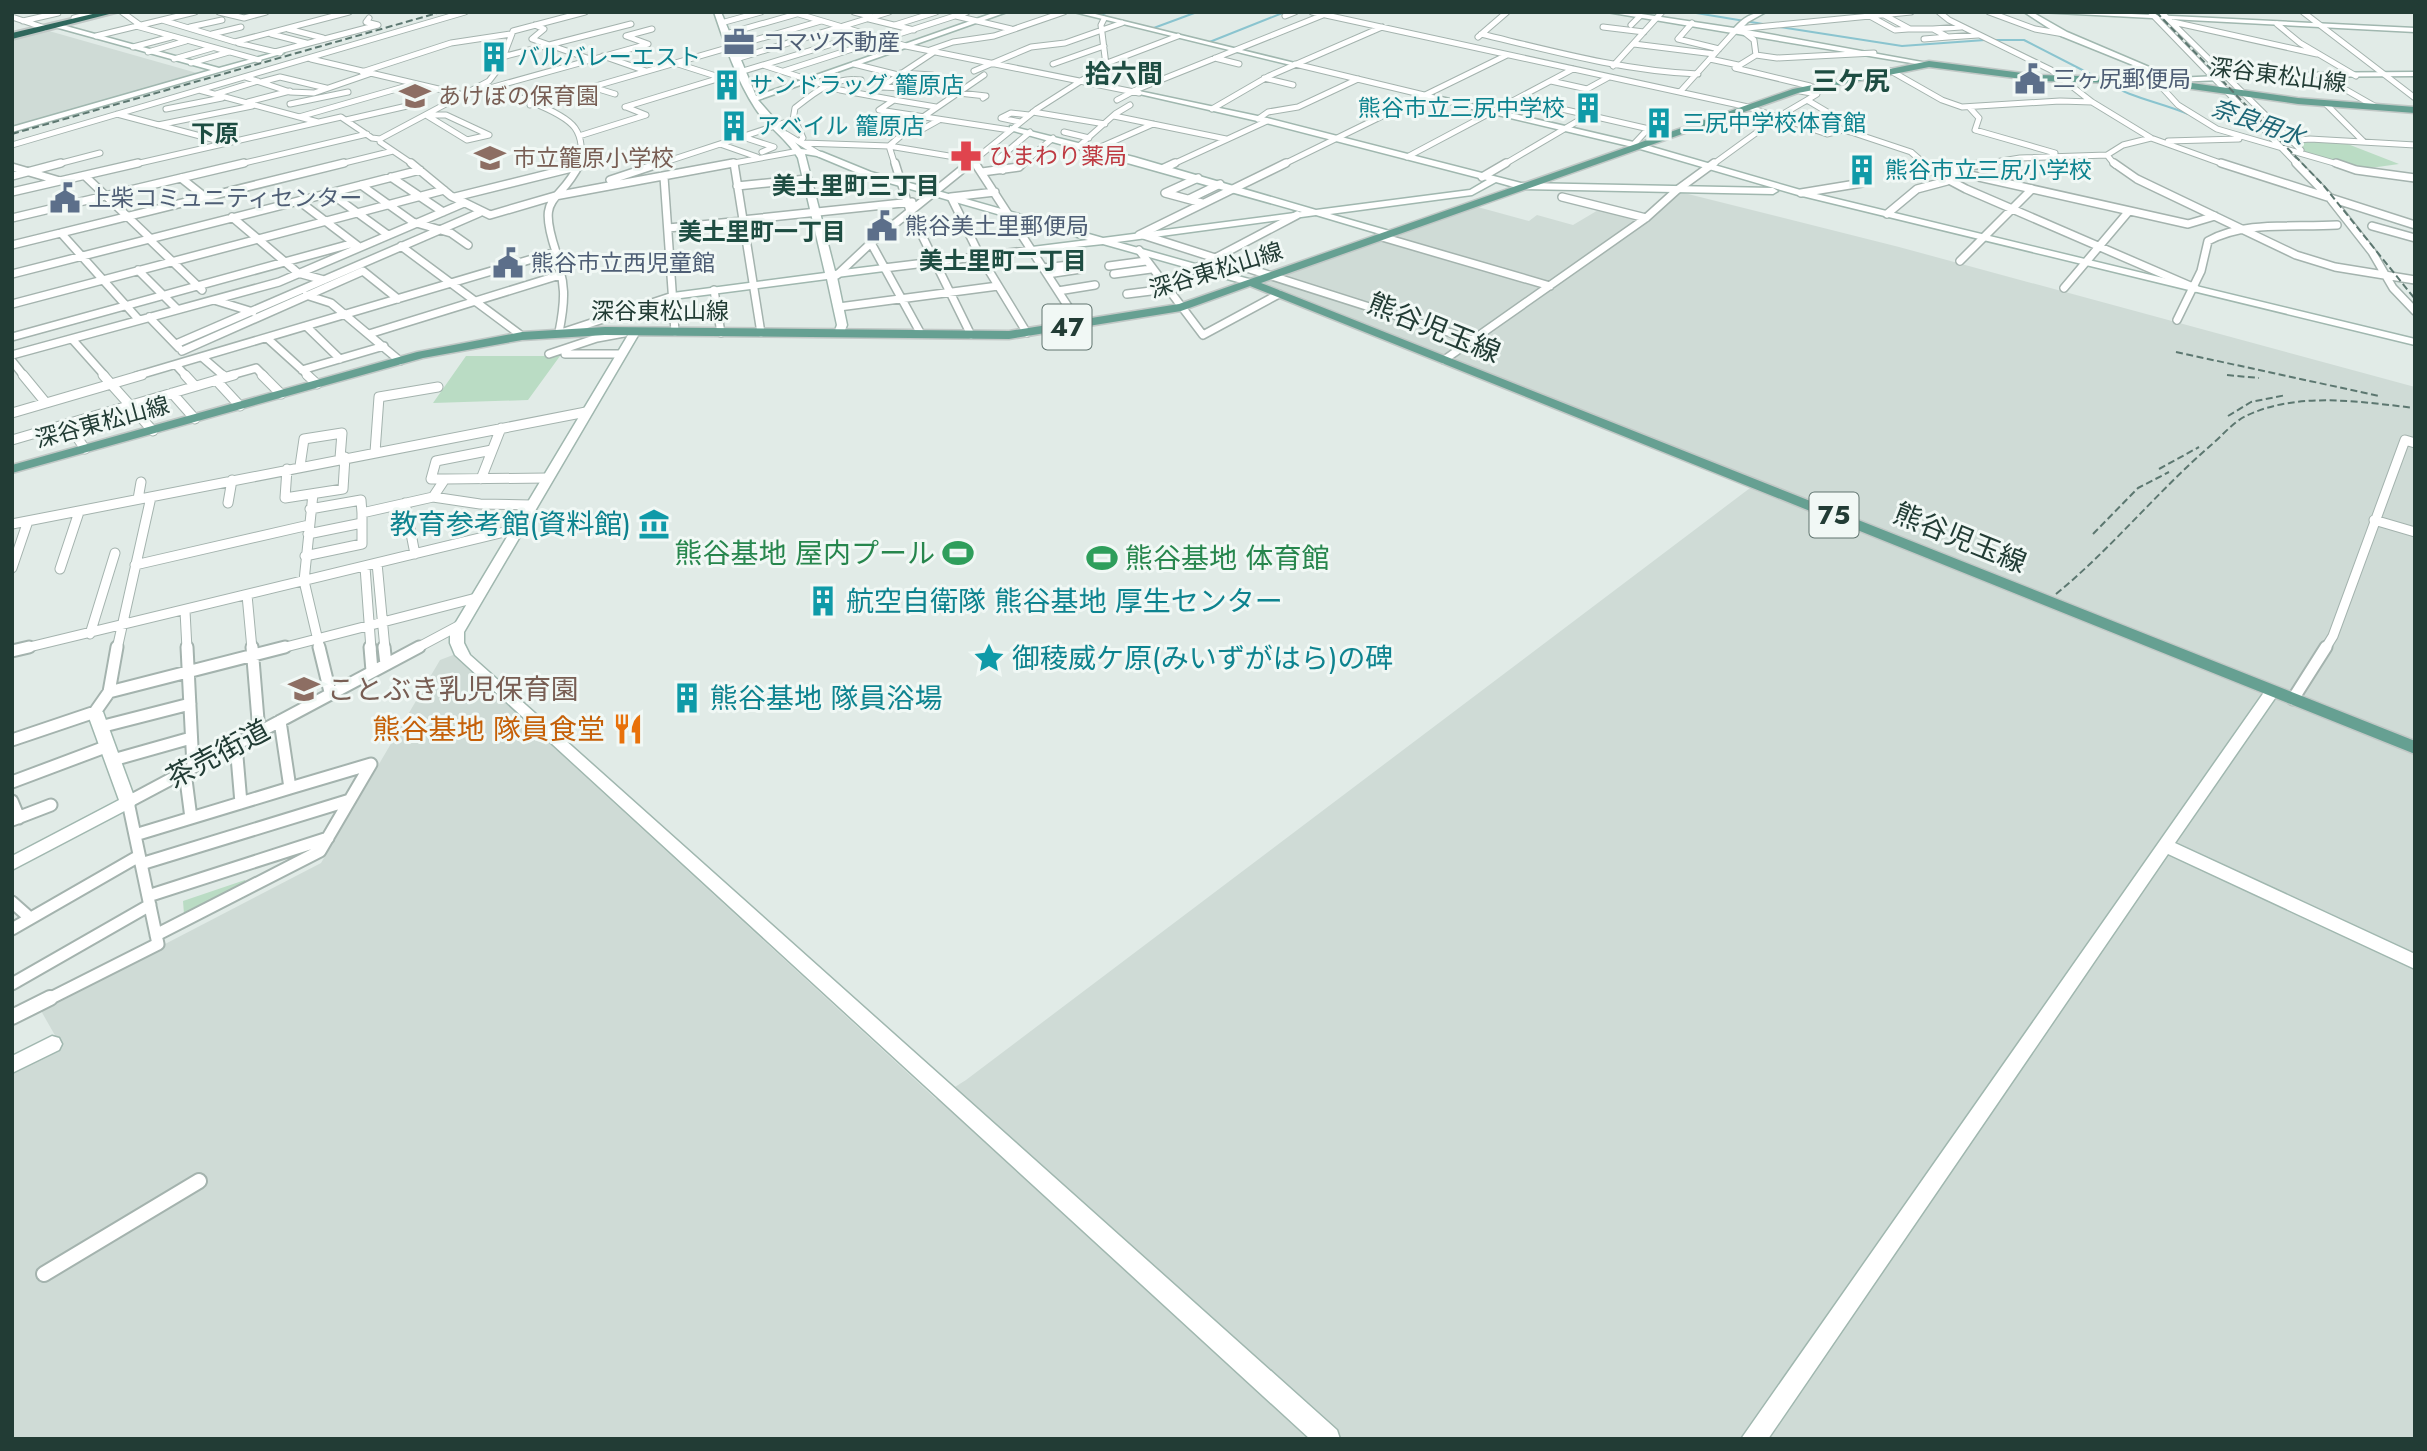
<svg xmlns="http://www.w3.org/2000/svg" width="2427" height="1451" font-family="Jost,'Noto Sans JP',sans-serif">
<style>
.built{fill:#cfdbd6}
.green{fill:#badcc4}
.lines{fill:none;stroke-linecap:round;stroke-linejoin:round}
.stream{stroke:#8ac4cf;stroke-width:2}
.street-far4-casing{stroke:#a4b3ae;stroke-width:7}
.street-far3-casing{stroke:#a4b3ae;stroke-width:10}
.street-far2-casing{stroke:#a4b3ae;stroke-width:11}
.street-far1-casing{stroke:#a4b3ae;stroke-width:15}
.street-casing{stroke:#a4b3ae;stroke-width:18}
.secondary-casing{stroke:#a0b7af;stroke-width:3}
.primary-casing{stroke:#c1c8c6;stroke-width:3}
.highway-casing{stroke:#c1c8c6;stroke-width:4}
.street-far4{stroke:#fff;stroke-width:5}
.street-far3{stroke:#fff;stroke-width:7}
.street-far2{stroke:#fff;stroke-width:9}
.street-far1{stroke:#fff;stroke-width:11}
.street{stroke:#fff;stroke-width:14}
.secondary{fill:#fff;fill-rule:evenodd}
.primary{fill:#66a092;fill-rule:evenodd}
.highway{fill:#2e675c;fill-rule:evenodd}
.rail{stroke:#5c7770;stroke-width:2;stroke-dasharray:7 3.5;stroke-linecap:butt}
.labels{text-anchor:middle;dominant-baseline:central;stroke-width:6;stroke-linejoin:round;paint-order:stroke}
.far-service-label{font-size:23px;fill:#4e5e75;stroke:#f1f8f5;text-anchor:start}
.far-culture-label{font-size:23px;fill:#0d838f;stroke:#f1f8f5;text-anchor:start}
.far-street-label{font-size:23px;fill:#223c35;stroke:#f1f8f5}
.far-education-label{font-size:23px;fill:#785e54;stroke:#f1f8f5;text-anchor:start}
.far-health-label{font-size:23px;fill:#be3a42;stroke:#f1f8f5;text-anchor:start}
.far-water-label{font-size:24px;font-style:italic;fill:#1d6676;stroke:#f1f8f5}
.far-neighbourhood-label{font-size:24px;font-weight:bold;fill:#1e4d42;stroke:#f1f8f5}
.far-quarter-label{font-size:26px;font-weight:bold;fill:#1e4d42;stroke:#f1f8f5}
.shield{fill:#f1f8f5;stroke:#60746f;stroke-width:2}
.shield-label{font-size:26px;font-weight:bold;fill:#223c35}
.street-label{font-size:28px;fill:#223c35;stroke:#f1f8f5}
.culture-label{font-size:28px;fill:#0d838f;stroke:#f1f8f5;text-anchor:start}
.leisure-label{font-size:28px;fill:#27864d;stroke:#f1f8f5;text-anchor:end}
.education-label{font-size:28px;fill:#785e54;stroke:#f1f8f5;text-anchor:start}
.food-label{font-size:28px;fill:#c56008;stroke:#f1f8f5;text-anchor:end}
</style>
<rect width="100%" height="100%" fill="#e1ebe7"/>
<path class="built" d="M 49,31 L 204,75 L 12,129 L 12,40 Z
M 1680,192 L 1899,247 L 2415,387 L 2415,1439 L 12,1439 L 12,1071 L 61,1046 L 40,1009 L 321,863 L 440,660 L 453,655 L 936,1099 L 966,1080 L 1758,482 L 1259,283 L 1474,206 L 1529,221 L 1537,215 L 1573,225 L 1600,209 L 1647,221 Z"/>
<path class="green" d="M 2292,141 L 2340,141 L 2399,164 L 2356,170 L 2303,152 Z
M 466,356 L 560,356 L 528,400 L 433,403 Z
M 245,880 L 246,884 L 184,914 L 183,901 Z"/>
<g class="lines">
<path class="stream" d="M 1690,12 L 1763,24
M 1103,14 L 1109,12
M 1780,27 L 1902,46 L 1985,40
M 1151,29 L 1197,12
M 1992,40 L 2024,40 L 2098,78
M 1207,43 L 1285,12
M 2104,81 C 2130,98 2160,102 2188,114"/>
<g class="street-far4-casing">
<path id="street-far4" d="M 122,12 L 140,25
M 219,12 L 244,18 L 266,12
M 792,12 L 906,46 L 1139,93
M 854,12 L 873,17
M 1312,12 L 1748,107 L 1827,134 L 1842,130 L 1851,132 L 1911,152 L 1926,165
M 1939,12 L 1949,20 L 2051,70 L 2092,102 L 2151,138 L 2226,165
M 1989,12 L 2035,29 L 2064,34
M 2150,12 L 2298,165
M 2161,12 L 2301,150
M 2303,12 L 2415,98
M 1868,15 L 1895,30 L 1908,29
M 1884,15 L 1910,29 L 1933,29
M 956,16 L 1011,29
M 1285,16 L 1295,12
M 12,17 L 45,28
M 74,18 L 98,12
M 869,19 L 914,30
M 162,20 L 235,42 L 349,12
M 23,21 L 58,13
M 2173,22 L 2317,54
M 721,23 L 761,12
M 1692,23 L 1678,39 L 1719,49
M 2277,24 L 2300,43 L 2356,76
M 535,25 L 544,29 L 532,39 L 590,59
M 895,25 L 936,12
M 1631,25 L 1640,16
M 136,26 L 259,60
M 190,27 L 222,20
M 1603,27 L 1644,32
M 1961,27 L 1933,29 L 1948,37 L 1978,35
M 288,29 L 323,38
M 1737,29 L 1911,12
M 1744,32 L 1754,40 L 1756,55 L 1735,68 L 1810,86
M 212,34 L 241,27
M 271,34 L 306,43
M 726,34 L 800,13
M 1481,34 C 1552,51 1624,71 1698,74
M 96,36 L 195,12
M 1478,37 L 1507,12
M 1924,39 L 1948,37
M 238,43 L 280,53
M 648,44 L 626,36 L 652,29
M 1634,44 L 1714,54
M 133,47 L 171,37
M 930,50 L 953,42 L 994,36 L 1064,12
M 148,52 L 186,41
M 275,52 L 378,25 L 366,22 L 369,18
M 1756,55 L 1777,58 L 1874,53
M 603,56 L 646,71
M 502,57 L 631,24
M 1215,58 L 1239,64
M 174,59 L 212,48
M 311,59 L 464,95
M 736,59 L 889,12
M 1710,59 L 1738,65
M 191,63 L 229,52
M 675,63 L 722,78
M 1107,63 L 1178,36
M 854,64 L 898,75
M 1053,64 L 1104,46
M 1295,64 L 1424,95
M 763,65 L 840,90 L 894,100 L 879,110 L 1010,130
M 1613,66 L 1662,12
M 784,71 L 967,12
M 974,71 L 1031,47 L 1065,43 L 1122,23
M 1891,71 L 1942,100 L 1962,107 L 2060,101 L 2092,102
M 362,72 L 451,43 L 511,34
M 901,73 L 932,75
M 2320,75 L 2376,107
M 245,77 L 290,92 L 314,93 L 369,74
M 1264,78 L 1293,85
M 1551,81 L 1587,89 L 1609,77
M 2156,81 L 2178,105 L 2217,129 L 2341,165
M 261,82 L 280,77 L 326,88
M 592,87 L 615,94
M 882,87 L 902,88
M 480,88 C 500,88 563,111 575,128 C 582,138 583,153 579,165
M 490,88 L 648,44
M 199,90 L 318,122
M 1133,91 L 1323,15
M 1800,91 L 1817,94 L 1807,100 L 1834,116 L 1834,124 L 1842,130
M 1680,92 L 1736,30
M 959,93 L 986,96 L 983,98
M 216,94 L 258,81
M 869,95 L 934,52
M 1518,99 L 1671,134
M 894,100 L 936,107
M 1117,100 L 1134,91
M 248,102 L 290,91
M 290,104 L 348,92
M 2326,104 L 2364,142
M 530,105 L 821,21
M 625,107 L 865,34
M 1969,107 L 1979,118 L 1975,130 L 2055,153
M 166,109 L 222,98
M 1212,109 L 1269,76 L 1382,27
M 1033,112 L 1105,124
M 117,114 L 223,142
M 426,115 L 446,115 L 489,135 L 467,140 Z
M 1114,116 L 1226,139
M 299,117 L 414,84
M 794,118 L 803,138 L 800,141
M 1258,119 L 1268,112 L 1298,107 L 1358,79
M 346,120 L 407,106
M 1020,122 L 1001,118 L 1011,113 L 1029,115
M 158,125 L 252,106
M 909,128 L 921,130 L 939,120
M 1064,132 L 1089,138
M 786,134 L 819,154
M 579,136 L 646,115 L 626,107
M 743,137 L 774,147 L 762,152
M 2168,141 L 2239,139
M 2288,141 L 2310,139 L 2415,145
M 803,143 L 889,146 L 973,160 L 976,165
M 720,144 L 757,157
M 1634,144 L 1648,129
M 12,145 L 465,12
M 1080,145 L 1115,114 L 1130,105
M 889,146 L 895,165
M 889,146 L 923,117 L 984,75
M 1096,149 L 1153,124
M 2107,155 L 2115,165
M 1407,157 L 1573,69
M 54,165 L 100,153
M 131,165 L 341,117 L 372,138 L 380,139
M 236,165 L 367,134
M 336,165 L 393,151
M 414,165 L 380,142 L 380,139 L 489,81 L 499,68 L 513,31 L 585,12
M 656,165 L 793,120 L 795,108 C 815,92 834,76 861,80
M 723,165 L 799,151
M 968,165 L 1037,109 L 1106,65 L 1101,25 L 1104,19
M 1000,165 L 997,160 L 1030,132
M 1021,165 L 1053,138
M 1171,165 L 1267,121
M 1282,165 L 1507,55
M 1503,165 L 1588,115
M 1712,165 L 1778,117 L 1807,100
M 1977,165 L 2020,158 L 2107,155 L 2123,145 L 2151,138"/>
</g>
<g class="street-far3-casing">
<path id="street-far3" d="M 411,163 L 451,196 L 490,215 L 555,196 L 733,163
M 734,163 L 761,333
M 895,163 L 910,211 L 971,335
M 975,163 L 1080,325
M 999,163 L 1003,170
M 1924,163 L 1934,172
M 1988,163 L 1934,172 L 1966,189 L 2195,288
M 2114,163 L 2137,179 L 2296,255 L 2335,267 L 2415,280
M 2221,163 L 2415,225
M 2296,163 L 2329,197 L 2372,252 L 2393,288 L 2415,311
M 2336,163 L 2356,170 L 2415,178
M 12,167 L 60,181
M 1164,168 L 1175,163
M 1952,171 L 2188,224 L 2215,216
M 982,172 L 1019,167 L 1023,163
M 12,176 L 61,163
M 85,176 L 150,238
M 391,177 L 443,212
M 664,177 L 675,332
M 1482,177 L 1506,163
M 181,178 L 205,197
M 1198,178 L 1165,193 L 1202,203
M 610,180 L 661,163
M 361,185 L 413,222 L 451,233 L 468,245
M 737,186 L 807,179
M 12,192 L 138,163
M 995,192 L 951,197 L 980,256 L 1027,333
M 330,193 L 388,235
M 1801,193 L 1862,183
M 455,197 L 580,166
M 1562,197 L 1646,218
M 1189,199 L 1220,184
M 299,201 L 358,246
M 1887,214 L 1917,189 L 1947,181
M 232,217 L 298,273 L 324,280
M 12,218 L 244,163
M 742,220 L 912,202
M 2372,226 L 2415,238
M 668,228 L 743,221
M 61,233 L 139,320
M 1139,235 L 1286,163
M 1143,235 L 1473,340
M 1382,237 L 1550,286
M 149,239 L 202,290
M 12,245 L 344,163
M 401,246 L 522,336
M 1139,250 L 1203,335 L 1279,294
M 550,254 C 569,275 564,307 559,332
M 1960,261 L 2032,189
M 1109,266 L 1146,261
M 884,268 L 1032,250
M 1044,268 L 1078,264 L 1081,269 L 1047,274
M 138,270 L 177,309
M 12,274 L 420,170
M 1114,274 L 1151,269
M 837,275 L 871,243
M 1164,285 L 1297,215
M 2064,288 L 2129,211
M 714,290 L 721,333
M 1058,291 L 1095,285
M 1127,294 L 1167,289
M 306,295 L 331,303 L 400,361
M 214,300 L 253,312
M 12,304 L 444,190
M 839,307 L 998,286
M 149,317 L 179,348
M 2177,320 L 2201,271 L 2208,241 C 2245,220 2296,228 2337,225
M 306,326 L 340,359
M 564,332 L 673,296
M 369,334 L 560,275
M 921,334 L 871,243 L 970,163
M 12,337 L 354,243
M 267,338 L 309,376
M 72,339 L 105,376
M 176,344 L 479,213
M 182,351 L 363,271 L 398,299
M 549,354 L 597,338 L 624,333
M 565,354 L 622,354
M 12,355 L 279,282 L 464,203
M 202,357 L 224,376
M 1444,360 L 1646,218 L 1677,190 L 1714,163
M 12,361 L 24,376
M 176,365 L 186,376
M 302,370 L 384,346
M 136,376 L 556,252 C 536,191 558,208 580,163
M 228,376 L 256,368 L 264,376"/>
</g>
<g class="street-far2-casing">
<path id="street-far2" d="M 23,375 L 46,403
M 103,375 L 153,431
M 185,375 L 195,386
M 222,375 L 225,377
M 262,375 L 281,394
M 307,375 L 317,384
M 216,380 L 240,406
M 172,393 L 195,419
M 12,413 L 142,375
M 68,424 L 85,449
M 12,440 L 234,375
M 375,452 L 379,397 L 438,387
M 300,466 L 304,439 L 342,433 L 340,458
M 287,469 L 285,498 L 343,489 L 345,457
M 445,479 L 431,479 L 436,461 L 492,450
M 481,479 L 501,428
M 313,494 L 304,581 L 320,649
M 433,497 L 445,479 L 547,478
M 138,499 L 141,482
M 228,503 L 232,480
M 405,503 L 415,554
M 310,509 L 361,500 L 362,513 L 433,497 L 480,504 L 531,505
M 2374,520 L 2415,532
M 12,524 L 586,412
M 308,534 L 362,523
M 305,556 L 362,544 L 362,513
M 377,563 L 385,649
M 135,565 L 309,525
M 365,567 L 371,649
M 12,568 L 28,521
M 60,569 L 79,512
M 247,595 L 252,649
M 185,611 L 187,649
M 90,634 L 115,553
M 21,649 L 517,529
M 117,649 L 151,497
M 278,649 L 476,598
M 415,649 L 460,625
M 2325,649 L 2333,636 L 2405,440 L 2415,443"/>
</g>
<g class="street-far1-casing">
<path id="street-far1" d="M 187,647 L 193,767
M 252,647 L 259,732
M 319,647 L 330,692
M 370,647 L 372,671
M 384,647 L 386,664
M 12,651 L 29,647
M 109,692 L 285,647
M 2293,699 L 2326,647
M 100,727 L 190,704
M 12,740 L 95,712 L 109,692 L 117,647
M 236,745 L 241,803
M 113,760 L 191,738
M 185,772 L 191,818
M 12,782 L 108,746
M 12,801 L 19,818
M 12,820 L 51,805
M 135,835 L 290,788 L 280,721
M 141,864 L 350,800
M 148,896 L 328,838
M 12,902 L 30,918
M 12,929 L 139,856
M 156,935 L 320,851 L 371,764 L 290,788
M 12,984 L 150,905
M 47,1000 L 158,944 L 128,802 L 419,647"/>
</g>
<g class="street-casing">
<path id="street" d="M 12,1017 L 50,998
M 44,1274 L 199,1181"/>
</g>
<g class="secondary-casing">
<path id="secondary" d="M 714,12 L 721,12 L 756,96 L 996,12 L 1007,12 L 758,100 L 801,149 L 822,152 L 871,172 L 1103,238 L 1302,212 L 1010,130 L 1010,126 L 1134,157 L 1316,210 L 1470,190 L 1487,180 L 1266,123 L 1135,93 L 1139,91 L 1267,118 L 1521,183 L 1773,188 L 1778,191 L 1773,194 L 1521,189 L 1496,182 L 1472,195 L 1330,214 L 1393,232 L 1393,236 L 1390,237 L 1316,215 L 1117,242 L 1256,281 L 1256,285 L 1252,286 L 1103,244 L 1028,252 L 1028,248 L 1032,247 L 1088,240 L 865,176 L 817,156 L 805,154 L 835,271 L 884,265 L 889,268 L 884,271 L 837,277 L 847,325 L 843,335 L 839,336 L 834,333 L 837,325 L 827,279 L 673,299 L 668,296 L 673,293 L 825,273 L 798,158 C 787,138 767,127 755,108 C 736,79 725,44 714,12 Z
M 1074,12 L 1087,12 L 1299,64 L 1295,66 Z
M 1607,12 L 1628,12 L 1734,28 C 1743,18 1752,12 1766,12 L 1748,22 L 1741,29 L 1933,64 L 1929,66 Z
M 2024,12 L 2032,12 L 2067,32 L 2175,78 L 2283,73 L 2415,72 L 2415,76 L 2283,77 L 2156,83 L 2153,79 L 2165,78 L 2061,36 Z
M 2039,12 L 2091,12 L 2415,28 L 2415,32 Z
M 55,23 L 219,68 L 280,51 L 284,53 L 12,132 L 12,127 L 211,70 L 55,27 Z
M 1424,93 L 1642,144 L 1804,191 L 2415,339 L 2415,345 L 1798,195 L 1637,148 L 1421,97 Z
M 631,330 L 640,332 L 464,632 L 464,643 L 470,655 L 1337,1430 L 1340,1439 L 1310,1439 L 455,655 L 450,643 L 450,632 Z
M 2272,686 L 2280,691 L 2175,843 L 2415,954 L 2415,969 L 2168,854 L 1768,1439 L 1741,1439 L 2267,688 Z
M 95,707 L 103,712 L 136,802 L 134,806 L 12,870 L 12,856 L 119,800 L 87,712 Z
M 52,1036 L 59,1038 L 62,1044 L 59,1050 L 12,1073 L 12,1056 Z"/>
</g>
<g class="primary-casing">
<path id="primary" d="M 1929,61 L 2038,75 L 2156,78 L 2298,98 L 2415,107 L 2415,113 L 2298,104 L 2156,84 L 2038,81 L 1929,67 L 1798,93 L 1261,283 L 2415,741 L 2415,754 L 1250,286 L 1181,311 L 1009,339 L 605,335 L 522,340 L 423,358 L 12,473 L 12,465 L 417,352 L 522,332 L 605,327 L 1009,331 L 1179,304 L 1793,89 Z"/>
</g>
<g class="highway-casing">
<path id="highway" d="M 101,12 L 117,12 L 12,39 L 12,33 Z"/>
</g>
<use href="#street-far4" class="street-far4"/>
<use href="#street-far3" class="street-far3"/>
<use href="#street-far2" class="street-far2"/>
<use href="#street-far1" class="street-far1"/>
<use href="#street" class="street"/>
<use href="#secondary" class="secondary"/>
<use href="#primary" class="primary"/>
<use href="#highway" class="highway"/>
<path class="rail" d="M 2156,12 L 2324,186 L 2415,299
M 12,134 L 441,12
M 2176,352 L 2379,396
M 2227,375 L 2259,378
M 2228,416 L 2251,402 L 2286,395
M 2159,469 L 2199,447
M 2093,534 L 2138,488 L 2169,472
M 2056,594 C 2111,549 2156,493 2210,446 C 2221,437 2233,422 2246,416 C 2297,391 2362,402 2415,408"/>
</g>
<defs>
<g id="office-bare" transform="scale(2.415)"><path d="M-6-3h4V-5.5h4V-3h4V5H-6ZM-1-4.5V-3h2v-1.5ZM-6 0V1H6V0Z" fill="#5c6f8a" stroke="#f1f8f5" stroke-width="2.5" paint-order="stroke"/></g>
<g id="building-bare" transform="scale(2.415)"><path d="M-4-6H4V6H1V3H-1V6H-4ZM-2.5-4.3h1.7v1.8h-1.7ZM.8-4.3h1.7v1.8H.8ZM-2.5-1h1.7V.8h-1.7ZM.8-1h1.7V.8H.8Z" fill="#0f9aa8" stroke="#f1f8f5" stroke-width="2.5" paint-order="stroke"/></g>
<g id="civic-bare" transform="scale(2.415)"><path d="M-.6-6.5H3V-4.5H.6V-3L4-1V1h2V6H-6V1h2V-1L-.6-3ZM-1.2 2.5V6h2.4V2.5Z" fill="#5c6f8a" stroke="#f1f8f5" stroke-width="2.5" paint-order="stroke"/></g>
<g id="school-bare" transform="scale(2.415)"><path d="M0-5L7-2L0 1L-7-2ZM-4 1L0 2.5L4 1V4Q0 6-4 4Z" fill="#8d6e63" stroke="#f1f8f5" stroke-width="2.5" paint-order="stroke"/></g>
<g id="pharmacy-bare" transform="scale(2.415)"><path d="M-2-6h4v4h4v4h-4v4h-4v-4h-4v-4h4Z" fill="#e0444e" stroke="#f1f8f5" stroke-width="2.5" paint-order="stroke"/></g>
<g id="museum-bare" transform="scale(2.415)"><path d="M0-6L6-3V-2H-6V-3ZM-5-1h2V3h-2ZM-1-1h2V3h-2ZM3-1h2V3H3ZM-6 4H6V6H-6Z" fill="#0f9aa8" stroke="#f1f8f5" stroke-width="2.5" paint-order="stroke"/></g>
<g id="stadium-bare" transform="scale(2.415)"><path d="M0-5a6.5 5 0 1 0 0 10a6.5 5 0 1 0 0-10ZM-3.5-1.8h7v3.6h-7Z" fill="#2e9e5b" stroke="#f1f8f5" stroke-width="2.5" paint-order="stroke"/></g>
<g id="sight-bare" transform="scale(2.415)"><path d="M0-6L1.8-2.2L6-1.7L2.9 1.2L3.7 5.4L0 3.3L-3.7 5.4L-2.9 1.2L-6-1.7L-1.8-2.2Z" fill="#0f9aa8" stroke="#f1f8f5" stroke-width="2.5" paint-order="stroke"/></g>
<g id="restaurant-bare" transform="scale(2.415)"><path d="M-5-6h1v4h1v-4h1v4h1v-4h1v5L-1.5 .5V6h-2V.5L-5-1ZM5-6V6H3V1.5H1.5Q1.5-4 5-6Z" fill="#e8710a" stroke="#f1f8f5" stroke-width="2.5" paint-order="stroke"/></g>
</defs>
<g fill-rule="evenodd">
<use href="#office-bare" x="739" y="42"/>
<use href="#building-bare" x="494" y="57"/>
<use href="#civic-bare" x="2030" y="79"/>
<use href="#building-bare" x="727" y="85"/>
<use href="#school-bare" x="415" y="96"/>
<use href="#building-bare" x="1588" y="108"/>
<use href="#building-bare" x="1659" y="123"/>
<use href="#building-bare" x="734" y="126"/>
<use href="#pharmacy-bare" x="966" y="156"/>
<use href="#school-bare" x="490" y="158"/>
<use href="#building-bare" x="1862" y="170"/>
<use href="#civic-bare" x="65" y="198"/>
<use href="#civic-bare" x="882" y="226"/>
<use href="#civic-bare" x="508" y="263"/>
<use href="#museum-bare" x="654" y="524"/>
<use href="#stadium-bare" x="958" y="553"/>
<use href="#stadium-bare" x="1102" y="558"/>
<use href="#building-bare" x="823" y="601"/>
<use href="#sight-bare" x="989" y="658"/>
<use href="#school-bare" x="304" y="689"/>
<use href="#building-bare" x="687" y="698"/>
<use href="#restaurant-bare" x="628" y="729"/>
</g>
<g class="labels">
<g class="far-service-label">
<text x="762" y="42">コマツ不動産</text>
<text x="2053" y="79">三ヶ尻郵便局</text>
<text x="88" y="198">上柴コミュニティセンター</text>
<text x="905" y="226">熊谷美土里郵便局</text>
<text x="531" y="263">熊谷市立西児童館</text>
</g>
<g class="far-culture-label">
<text x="517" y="57">バルバレーエスト</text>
<text x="750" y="85">サンドラッグ 籠原店</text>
<text x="1565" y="108" text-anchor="end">熊谷市立三尻中学校</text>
<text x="1682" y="123">三尻中学校体育館</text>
<text x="757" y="126">アベイル 籠原店</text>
<text x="1885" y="170">熊谷市立三尻小学校</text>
</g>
<g class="far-street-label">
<text transform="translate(2278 75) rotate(7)">深谷東松山線</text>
<text transform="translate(1216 270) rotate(-17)">深谷東松山線</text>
<text x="660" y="311">深谷東松山線</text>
<text transform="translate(102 422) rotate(-15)">深谷東松山線</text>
</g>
<g class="far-education-label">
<text x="438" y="96">あけぼの保育園</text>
<text x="513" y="158">市立籠原小学校</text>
</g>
<g class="far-health-label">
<text x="989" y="156">ひまわり薬局</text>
</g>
<g class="far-water-label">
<text transform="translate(2258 122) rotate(19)">奈良用水</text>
</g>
<g class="far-neighbourhood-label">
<text x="215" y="133">下原</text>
<text x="856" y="185">美土里町三丁目</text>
<text x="762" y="231">美土里町一丁目</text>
<text x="1003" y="260">美土里町二丁目</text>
</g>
<g class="far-quarter-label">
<text x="1124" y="74">拾六間</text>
<text x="1851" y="81">三ケ尻</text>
</g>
<g class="shield">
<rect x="1042.5" y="304.5" width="49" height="45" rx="5"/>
<rect x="1809.5" y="492.5" width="49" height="45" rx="5"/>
</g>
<g class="shield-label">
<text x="1067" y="327">47</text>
<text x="1834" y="515">75</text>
</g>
<g class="street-label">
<text transform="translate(1434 328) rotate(22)">熊谷児玉線</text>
<text transform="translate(1960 538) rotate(22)">熊谷児玉線</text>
<text transform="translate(218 754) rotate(-28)">茶売街道</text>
</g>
<g class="culture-label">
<text x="631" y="524" text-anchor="end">教育参考館(資料館)</text>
<text x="846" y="601">航空自衛隊 熊谷基地 厚生センター</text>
<text x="1012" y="658">御稜威ケ原(みいずがはら)の碑</text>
<text x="710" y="698">熊谷基地 隊員浴場</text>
</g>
<g class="leisure-label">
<text x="935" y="553">熊谷基地 屋内プール</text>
<text x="1125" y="558" text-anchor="start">熊谷基地 体育館</text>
</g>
<g class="education-label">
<text x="327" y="689">ことぶき乳児保育園</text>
</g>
<g class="food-label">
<text x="605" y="729">熊谷基地 隊員食堂</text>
</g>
</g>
<rect width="2427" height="1451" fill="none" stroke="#223c35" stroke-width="28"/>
</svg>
